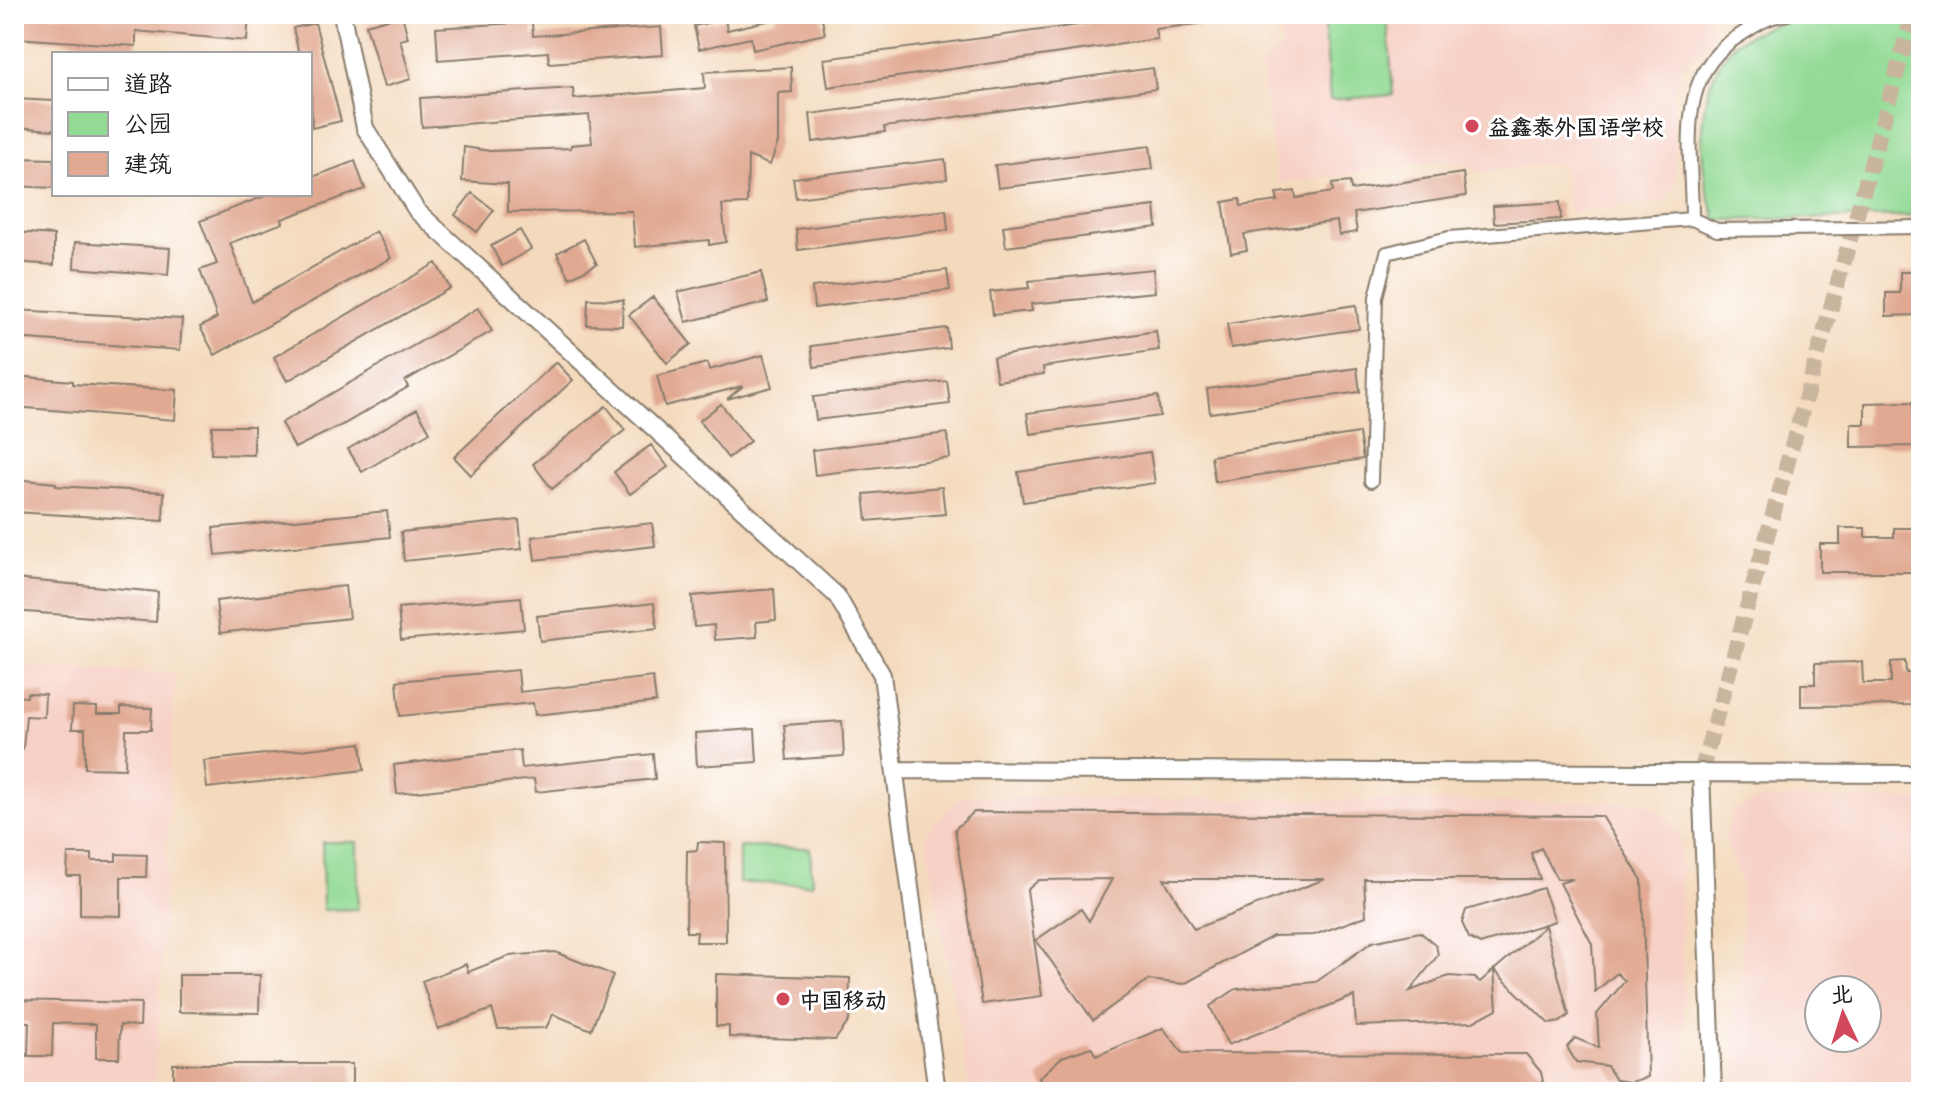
<svg xmlns="http://www.w3.org/2000/svg" width="1935" height="1106" font-family="Mali,'LXGW WenKai TC',sans-serif">
<style>
.built{fill:#f7d1c6;fill-rule:evenodd}
.green{fill:#93da94;stroke:#587b58;stroke-width:2}
.building{fill:#e1a992;fill-rule:evenodd}
.lines{fill:none;stroke-linecap:round;stroke-linejoin:round}
.tertiary-tunnel{stroke:#c9b49d;stroke-width:16;stroke-dasharray:16 8;stroke-linecap:butt}
.minor-casing{stroke:#887b6c;stroke-width:16}
.tertiary-casing{stroke:#887b6c;stroke-width:20}
.minor{stroke:#fff;stroke-width:12}
.tertiary{stroke:#fff;stroke-width:16}
.poi-dot{fill:#d1495b;stroke:#fff;stroke-width:3}
.labels{text-anchor:middle;dominant-baseline:central;stroke-width:6;stroke-linejoin:round;paint-order:stroke}
.poi-label{font-size:22px;font-weight:bold;fill:#1c1c1c;stroke:#fff;text-anchor:start}
</style>
<rect width="100%" height="100%" fill="#fff"/>
<filter id="ink" filterUnits="userSpaceOnUse"><feTurbulence type="fractalNoise" baseFrequency=".0125" numOctaves="2"/><feDisplacementMap in="SourceGraphic" scale="16" xChannelSelector="R" yChannelSelector="G"/><feConvolveMatrix kernelMatrix="1 2 1 2 8 2 1 2 1" color-interpolation-filters="sRGB"/></filter>
<filter id="wash" filterUnits="userSpaceOnUse"><feTurbulence type="fractalNoise" baseFrequency=".006" numOctaves="4" result="noise"/><feDisplacementMap in="SourceGraphic" scale="32" xChannelSelector="R" yChannelSelector="G"/><feGaussianBlur stdDeviation="1.8" result="paint"/><feColorMatrix in="noise" values="0 0 0 0 0 0 0 0 0 0 0 0 0 0 0 0 0 1.4 0 .05"/><feComposite in="paint" operator="in"/></filter>
<g filter="url(#wash)">
<rect width="100%" height="100%" fill="#f4dabd"/>
<path class="built" d="M 1277,14 L 1708,14 L 1714,39 L 1683,64 L 1673,93 L 1676,181 L 1666,202 L 1570,212 L 1563,162 L 1482,172 L 1448,159 L 1278,184 L 1260,64 L 1282,47 Z
M 14,665 L 175,674 L 155,1092 L 14,1092 Z
M 960,797 L 1651,803 L 1680,831 L 1686,1092 L 970,1092 L 925,834 Z
M 1762,798 L 1921,800 L 1921,1092 L 1738,1092 L 1732,1006 L 1743,974 L 1740,877 L 1725,840 L 1733,811 ZM 1819,990 L 1867,990 L 1867,1038 L 1819,1038 Z"/>
<path class="green" d="M 1324,14 L 1387,14 L 1393,95 L 1330,100 Z
M 1874,14 L 1921,14 L 1921,216 L 1716,220 C 1697,166 1692,91 1733,45 C 1740,38 1756,32 1765,28 C 1789,18 1847,17 1874,14 Z
M 322,842 L 357,842 L 358,909 L 323,910 Z
M 739,847 L 810,848 L 812,884 L 739,883 Z"/>
<g id="blocks">
<path class="building" d="M 14,14 L 152,18 L 152,14 L 249,14 L 247,41 L 136,31 L 136,46 L 14,38 Z
M 775,14 L 821,14 L 825,34 L 753,50 L 751,38 L 699,49 L 694,26 L 725,19 L 727,30 L 776,19 Z
M 1161,14 L 1214,14 L 1214,22 L 1155,29 L 1157,39 L 828,87 L 824,59 Z
M 402,15 L 408,38 L 400,40 L 411,79 L 384,87 L 366,25 Z
M 532,22 L 533,36 L 661,27 L 663,55 L 549,63 L 548,52 L 438,60 L 436,28 Z
M 315,23 L 341,121 L 312,128 L 310,54 L 299,54 L 293,28 Z
M 791,67 L 792,92 L 778,93 L 778,142 L 770,165 L 748,156 L 747,204 L 722,205 L 726,242 L 709,245 L 709,240 L 635,247 L 632,211 L 508,212 L 508,184 L 462,181 L 464,147 L 490,151 L 571,148 L 571,145 L 592,143 L 589,115 L 422,127 L 420,98 L 573,88 L 574,99 L 705,88 L 704,72 Z
M 1153,68 L 1156,89 L 884,127 L 885,132 L 813,142 L 810,114 Z
M 14,99 L 54,101 L 54,130 L 14,127 Z
M 1150,146 L 1153,169 L 998,188 L 995,165 Z
M 14,158 L 54,159 L 54,188 L 14,186 Z
M 945,159 L 947,179 L 796,198 L 793,178 Z
M 355,161 L 365,189 L 282,219 L 283,223 L 230,243 L 252,302 L 376,231 L 391,258 L 215,355 L 200,327 L 217,318 L 200,270 L 217,264 L 200,221 L 270,194 L 310,194 L 310,178 Z
M 1463,173 L 1466,196 L 1354,213 L 1357,232 L 1339,235 L 1337,221 L 1244,234 L 1247,250 L 1231,253 L 1223,202 L 1240,199 L 1241,206 L 1278,201 L 1276,193 L 1295,191 L 1296,198 L 1333,192 L 1332,184 L 1350,182 L 1351,190 Z
M 472,193 L 494,210 L 477,232 L 455,215 Z
M 1560,202 L 1561,219 L 1494,223 L 1493,206 Z
M 1155,206 L 1157,227 L 1006,247 L 1003,226 Z
M 946,210 L 948,230 L 798,250 L 796,229 Z
M 520,230 L 531,249 L 502,266 L 491,246 Z
M 14,232 L 54,235 L 54,265 L 14,262 Z
M 584,239 L 597,264 L 570,278 L 557,253 Z
M 75,242 L 170,248 L 168,275 L 74,268 Z
M 436,263 L 450,288 L 287,381 L 274,357 Z
M 1153,269 L 1155,292 L 1031,304 L 1032,311 L 993,315 L 990,292 L 1029,288 L 1029,281 Z
M 947,270 L 950,290 L 814,308 L 812,287 Z
M 761,272 L 768,302 L 686,322 L 678,292 Z
M 1900,272 L 1915,272 L 1915,284 L 1921,284 L 1921,315 L 1886,316 L 1886,293 L 1900,293 Z
M 653,297 L 691,344 L 667,363 L 629,315 Z
M 588,299 L 623,300 L 622,326 L 587,325 Z
M 1356,305 L 1359,329 L 1231,348 L 1227,324 Z
M 478,308 L 492,331 L 405,381 L 408,387 L 344,424 L 295,448 L 281,423 Z
M 14,310 L 182,319 L 180,350 L 14,338 Z
M 947,328 L 949,348 L 814,367 L 811,346 Z
M 1156,331 L 1159,350 L 1043,367 L 1044,374 L 997,381 L 993,357 Z
M 763,355 L 772,387 L 727,399 L 743,386 L 665,406 L 657,376 L 707,363 L 709,370 Z
M 556,362 L 573,380 L 471,475 L 454,457 Z
M 1357,368 L 1360,392 L 1210,413 L 1207,389 Z
M 14,376 L 73,381 L 73,384 L 177,390 L 175,420 L 14,407 Z
M 947,381 L 950,404 L 816,420 L 813,397 Z
M 1158,396 L 1160,416 L 1030,434 L 1027,413 Z
M 1913,402 L 1913,424 L 1921,424 L 1921,446 L 1851,447 L 1851,424 L 1865,424 L 1865,403 Z
M 721,404 L 750,441 L 728,458 L 699,421 Z
M 606,406 L 625,430 L 552,489 L 533,464 Z
M 417,409 L 430,432 L 362,472 L 348,449 Z
M 212,426 L 254,426 L 254,455 L 211,454 Z
M 947,433 L 950,458 L 815,475 L 812,450 Z
M 1359,433 L 1363,459 L 1215,482 L 1211,456 Z
M 651,445 L 668,467 L 630,494 L 614,472 Z
M 1150,452 L 1155,483 L 1023,502 L 1018,472 Z
M 14,479 L 56,483 L 56,486 L 164,492 L 163,521 L 14,512 Z
M 942,487 L 945,514 L 867,521 L 864,494 Z
M 387,511 L 390,537 L 216,555 L 213,528 Z
M 519,520 L 522,549 L 404,561 L 401,532 Z
M 652,523 L 655,546 L 535,560 L 532,537 Z
M 1840,528 L 1865,528 L 1865,537 L 1894,537 L 1894,528 L 1920,528 L 1921,572 L 1820,572 L 1820,544 L 1840,544 Z
M 14,579 L 158,592 L 156,622 L 14,611 Z
M 345,586 L 349,618 L 220,633 L 216,601 Z
M 774,589 L 776,620 L 756,622 L 757,637 L 715,640 L 714,625 L 694,627 L 692,596 Z
M 521,597 L 524,629 L 401,640 L 398,608 Z
M 654,603 L 657,628 L 540,641 L 537,616 Z
M 1905,661 L 1906,673 L 1921,673 L 1921,705 L 1801,706 L 1801,684 L 1815,684 L 1815,663 L 1862,662 L 1863,683 L 1891,683 L 1891,662 Z
M 518,670 L 520,692 L 653,677 L 656,702 L 535,715 L 533,703 L 400,716 L 397,681 Z
M 27,693 L 45,694 L 44,717 L 26,716 L 23,749 L 14,749 L 14,696 L 27,697 Z
M 73,706 L 97,707 L 97,714 L 121,714 L 121,707 L 152,708 L 151,730 L 126,730 L 125,769 L 85,768 L 85,729 L 72,729 Z
M 842,721 L 844,756 L 787,760 L 784,725 Z
M 755,729 L 757,762 L 697,766 L 695,733 Z
M 361,743 L 364,770 L 207,788 L 204,761 Z
M 520,750 L 522,768 L 653,754 L 655,779 L 536,792 L 534,779 L 397,794 L 394,765 Z
M 974,812 L 1602,816 L 1642,880 L 1648,1077 L 1631,1082 L 1616,1080 L 1607,1066 L 1576,1062 L 1567,1047 L 1575,1038 L 1599,1048 L 1597,1014 L 1625,981 L 1617,973 L 1595,992 L 1592,944 L 1560,883 L 1573,879 L 1557,879 L 1541,848 L 1531,853 L 1540,879 L 1364,879 L 1366,916 L 1314,935 L 1273,936 L 1184,984 L 1148,980 L 1093,1020 L 1036,940 L 1081,909 L 1089,921 L 1112,879 L 1039,880 L 1027,890 L 1042,996 L 982,1004 L 955,829 ZM 1164,879 L 1325,879 L 1194,929 Z
M 698,842 L 725,843 L 726,942 L 696,942 L 697,932 L 686,932 L 687,851 L 697,850 Z
M 68,854 L 92,854 L 92,861 L 116,861 L 116,854 L 147,855 L 146,877 L 121,877 L 121,916 L 80,915 L 80,876 L 67,876 Z
M 1543,888 L 1555,921 L 1480,944 L 1469,938 L 1462,923 L 1466,910 Z
M 1545,926 L 1569,1015 L 1560,1022 L 1549,1024 L 1494,970 L 1497,1009 L 1473,1022 L 1356,1026 L 1354,996 L 1228,1045 L 1210,1006 L 1236,989 L 1316,982 L 1372,942 L 1420,932 L 1436,945 L 1438,955 L 1410,991 L 1449,976 L 1475,978 L 1480,982 Z
M 555,952 L 613,975 L 591,1030 L 553,1014 L 546,1028 L 498,1029 L 492,1009 L 438,1029 L 422,981 L 466,964 L 468,972 L 509,956 Z
M 716,974 L 850,978 L 849,1021 L 835,1040 L 729,1037 L 729,1026 L 716,1026 Z
M 179,975 L 260,975 L 259,1013 L 179,1012 Z
M 14,1000 L 141,1003 L 140,1026 L 120,1025 L 119,1058 L 96,1058 L 96,1024 L 53,1023 L 52,1056 L 28,1056 L 29,1022 L 14,1022 Z
M 1163,1028 L 1183,1053 L 1526,1054 L 1541,1072 L 1545,1092 L 1046,1092 L 1039,1078 L 1062,1057 L 1091,1047 L 1096,1056 Z
M 173,1064 L 352,1064 L 352,1092 L 173,1092 Z"/>
</g>
</g>
<g filter="url(#ink)">
<use href="#blocks" fill-opacity="0" stroke="#887b6c" stroke-width="2"/>
<g class="lines">
<path class="tertiary-tunnel" d="M 1701,772 L 1913,14"/>
<g class="minor-casing">
<path id="minor" d="M 1692,219 L 1717,230 L 1921,227
M 1371,481 L 1376,297 L 1387,253 L 1449,238 L 1692,219 C 1692,149 1673,74 1742,34 C 1757,24 1769,16 1787,14"/>
</g>
<g class="tertiary-casing">
<path id="tertiary" d="M 342,14 L 365,128 L 417,211 L 837,596 L 882,675 L 937,1092
M 895,770 L 1921,774
M 1701,772 L 1713,1092"/>
</g>
<use href="#minor" class="minor"/>
<use href="#tertiary" class="tertiary"/>
</g>
</g>
<g class="poi-dot">
<circle cx="1472" cy="126" r="8"/>
<circle cx="783" cy="999" r="8"/>
</g>
<g class="labels">
<g class="poi-label">
<text x="1488" y="126">益鑫泰外国语学校</text>
<text x="799" y="999">中国移动</text>
</g>
</g>
<rect width="1935" height="1106" fill="none" stroke="#fff" stroke-width="48"/>
<rect x="52" y="52" width="260" height="144" fill="#ffffff" stroke="#a4a4a4" stroke-width="2"/>
<rect x="68" y="78" width="40" height="12" fill="#ffffff" stroke="#a4a4a4" stroke-width="2"/>
<text x="124" y="92" font-size="24" fill="#1c1c1c">道路</text>
<rect x="68" y="112" width="40" height="24" fill="#93da94" stroke="#a4a4a4" stroke-width="2"/>
<text x="124" y="132" font-size="24" fill="#1c1c1c">公园</text>
<rect x="68" y="152" width="40" height="24" fill="#e1a992" stroke="#a4a4a4" stroke-width="2"/>
<text x="124" y="172" font-size="24" fill="#1c1c1c">建筑</text>
<g transform="translate(1843 1014) rotate(356)"><circle r="38" fill="#ffffff" stroke="#a4a4a4" stroke-width="2"/>
<path d="M0-6L14 30L0 20L-14 30Z" fill="#d1495b"/>
<text y="-12" font-size="22" font-weight="bold" text-anchor="middle" fill="#1c1c1c">北</text>
</g>
</svg>
